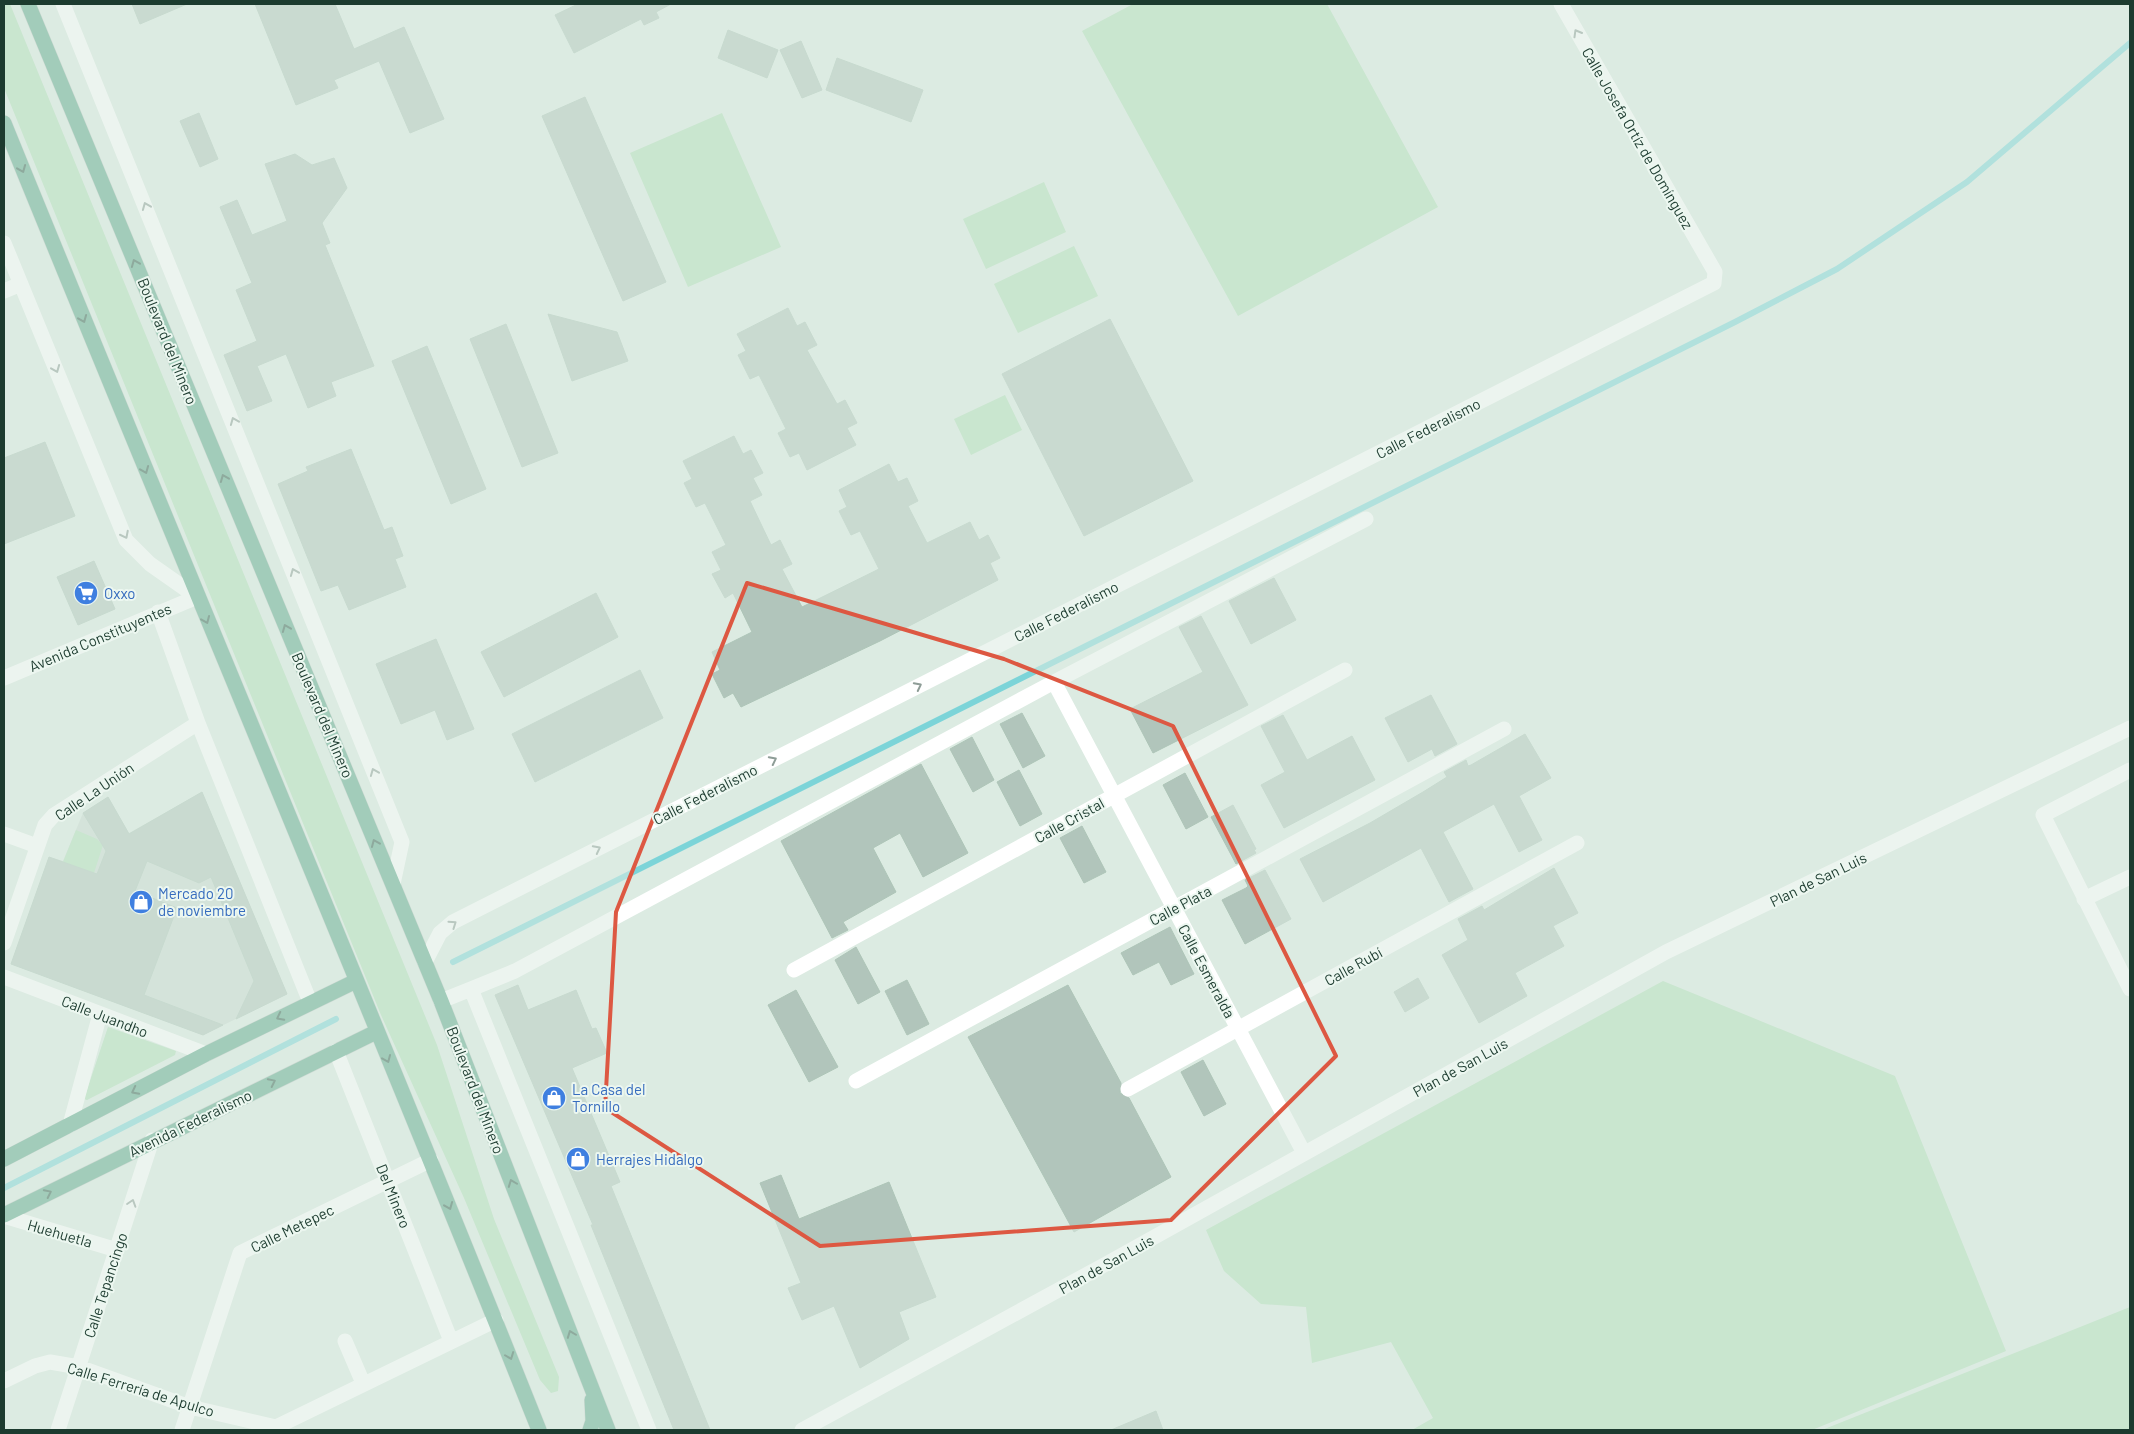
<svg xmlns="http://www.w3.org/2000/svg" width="2134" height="1434" font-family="Barlow,sans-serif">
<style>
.built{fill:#cadad1}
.green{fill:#b1dfb8}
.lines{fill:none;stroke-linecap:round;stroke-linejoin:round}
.stream{stroke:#7cd4d8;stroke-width:6}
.building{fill:#b1c5bb;stroke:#aec5b8}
.major-casing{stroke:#bfc8c5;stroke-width:16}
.minor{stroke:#fff;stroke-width:15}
.major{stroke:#5ba689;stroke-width:15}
.oneway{stroke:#8e9d97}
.oneway2{stroke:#2f5b4a}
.marked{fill:none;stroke:#dd5842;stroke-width:4;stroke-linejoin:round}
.labels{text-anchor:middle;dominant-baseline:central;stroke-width:4;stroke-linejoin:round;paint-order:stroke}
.street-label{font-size:15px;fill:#1c3b2f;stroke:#ecf7f0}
.shop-label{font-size:15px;fill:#366cbe;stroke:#ecf7f0;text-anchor:start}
</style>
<rect width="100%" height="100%" fill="#dcebe2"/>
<path class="built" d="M 202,792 L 287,994 L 203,1035 L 11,964 L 49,857 L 63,861 L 83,813 L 108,797 L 129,833 Z"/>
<path class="green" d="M 4,4 L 10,4 L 437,1045 L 494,1219 L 559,1377 L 558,1391 L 551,1393 L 540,1380 L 464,1198 L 381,1015 L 4,88 Z
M 1133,4 L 1327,4 L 1438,207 L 1238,316 L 1082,31 Z
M 722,113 L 781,247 L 688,287 L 630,153 Z
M 1044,182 L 1066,232 L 986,269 L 963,219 Z
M 1074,246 L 1098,296 L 1018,333 L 994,284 Z
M 1005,395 L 1022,430 L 971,455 L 954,419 Z
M 76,830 L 97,839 L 103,845 L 94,873 L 63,862 Z
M 1663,981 L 1895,1076 L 2006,1351 L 1812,1430 L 1412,1430 L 1433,1418 L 1391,1342 L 1312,1363 L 1306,1307 L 1261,1304 L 1224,1271 L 1206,1230 Z
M 108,1027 L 176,1051 L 175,1055 L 87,1100 L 84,1099 Z
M 2130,1307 L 2130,1430 L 1822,1430 Z"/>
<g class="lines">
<path class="stream" d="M 453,962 L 1735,322 L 1837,269 L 1967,182 L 2130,43
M 4,1188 L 336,1019"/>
</g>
<path class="building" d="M 132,4 L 187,4 L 140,24 Z
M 255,4 L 335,4 L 354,49 L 404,27 L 444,119 L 410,133 L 379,61 L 334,80 L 338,88 L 296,105 Z
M 578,4 L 671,4 L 656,12 L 659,18 L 644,25 L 641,19 L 574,53 L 555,15 Z
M 728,30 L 778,50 L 767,78 L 718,58 Z
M 801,41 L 822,90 L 802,98 L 780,50 Z
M 837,58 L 923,90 L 911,122 L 826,90 Z
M 585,97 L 666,282 L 623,301 L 542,116 Z
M 199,113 L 218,159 L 200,167 L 180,121 Z
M 295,154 L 312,165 L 334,158 L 347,188 L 322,223 L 330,243 L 325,245 L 374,366 L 331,382 L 336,396 L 308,408 L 286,354 L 257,366 L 272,401 L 247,411 L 224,355 L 257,341 L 236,290 L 252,283 L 220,207 L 237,200 L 252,235 L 287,221 L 265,164 Z
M 788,308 L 797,326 L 805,322 L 817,345 L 807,350 L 837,404 L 845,400 L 857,423 L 847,428 L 856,445 L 807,470 L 799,453 L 790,457 L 778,433 L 786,429 L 759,375 L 750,379 L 738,355 L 746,351 L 737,334 Z
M 548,314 L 617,332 L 628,361 L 572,381 Z
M 1110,319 L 1193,481 L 1084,536 L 1002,374 Z
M 506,324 L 558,453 L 522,467 L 470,339 Z
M 427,346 L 486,489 L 451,504 L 392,361 Z
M 734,436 L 743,454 L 751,450 L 763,473 L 753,478 L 762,495 L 750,501 L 771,545 L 780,540 L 792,564 L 782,569 L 802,607 L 879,569 L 860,531 L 851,535 L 839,511 L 847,507 L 839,490 L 889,464 L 898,482 L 907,478 L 918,501 L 908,506 L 927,543 L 970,522 L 979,540 L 988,535 L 1000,558 L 990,563 L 998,580 L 880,641 L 741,707 L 733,693 L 724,698 L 712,674 L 720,670 L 712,652 L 752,632 L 733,593 L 725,598 L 712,574 L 721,570 L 712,552 L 726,545 L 705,503 L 696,507 L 684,483 L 692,479 L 683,461 Z
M 45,442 L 75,516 L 4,544 L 4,458 Z
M 351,449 L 384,530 L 392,527 L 403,556 L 395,559 L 406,587 L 349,610 L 338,585 L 321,591 L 278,484 L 308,471 L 306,467 Z
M 94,561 L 115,609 L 78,625 L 57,577 Z
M 1274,578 L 1296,620 L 1251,644 L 1229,601 Z
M 596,593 L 618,637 L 504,697 L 481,652 Z
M 1201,616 L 1248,705 L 1153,753 L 1130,709 L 1203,672 L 1179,627 Z
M 436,639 L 474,729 L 447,740 L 435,710 L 401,724 L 376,664 Z
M 640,670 L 663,718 L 535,782 L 512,734 Z
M 1431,695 L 1457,744 L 1435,756 L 1432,749 L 1408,762 L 1385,718 Z
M 1022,713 L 1045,756 L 1023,768 L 1000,724 Z
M 1283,715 L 1307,760 L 1352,736 L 1375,780 L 1284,828 L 1261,785 L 1285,772 L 1261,726 Z
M 1525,734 L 1551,778 L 1519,796 L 1542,840 L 1519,852 L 1494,804 L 1443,832 L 1473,889 L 1449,902 L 1421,848 L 1323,902 L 1300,859 L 1370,823 L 1423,792 L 1447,777 L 1444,772 L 1466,760 L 1468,766 L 1471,765 Z
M 972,737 L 994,780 L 973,792 L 950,749 Z
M 921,764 L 968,853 L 923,877 L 900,833 L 873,848 L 896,892 L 843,922 L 848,930 L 832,938 L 781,841 Z
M 1019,770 L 1042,814 L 1020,826 L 997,782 Z
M 1185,773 L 1208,817 L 1186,829 L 1163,785 Z
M 202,792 L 287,994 L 236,1019 L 254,981 L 211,877 L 199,883 L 147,861 L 135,891 L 177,908 L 144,995 L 223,1025 L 203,1035 L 11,964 L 49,857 L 97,874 L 106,851 L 83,813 L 108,797 L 129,834 Z
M 1233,805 L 1256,849 L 1254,850 L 1256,853 L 1236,864 L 1211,817 Z
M 1082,826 L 1106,872 L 1084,883 L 1060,838 Z
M 1554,868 L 1578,913 L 1553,926 L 1564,946 L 1515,973 L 1527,996 L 1479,1023 L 1442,955 L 1468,940 L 1458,919 L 1482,906 L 1484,910 Z
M 1265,870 L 1291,919 L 1245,944 L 1222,900 L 1246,888 L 1248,886 L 1245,880 Z
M 1170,927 L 1194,974 L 1171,985 L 1159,962 L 1133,975 L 1121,953 Z
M 856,947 L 880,992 L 858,1004 L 835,960 Z
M 1418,978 L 1429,998 L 1405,1012 L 1394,992 Z
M 907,980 L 929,1024 L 907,1035 L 885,991 Z
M 518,985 L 528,1010 L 576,990 L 592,1029 L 596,1028 L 607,1053 L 572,1068 L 620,1182 L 611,1186 L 710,1430 L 674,1430 L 591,1225 L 593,1225 L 495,995 Z
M 1068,985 L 1121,1083 L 1120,1093 L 1129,1098 L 1171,1177 L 1074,1232 L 968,1037 Z
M 796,990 L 838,1067 L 809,1082 L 768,1005 Z
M 1203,1060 L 1226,1104 L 1204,1116 L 1181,1072 Z
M 781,1175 L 799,1219 L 889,1182 L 936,1297 L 899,1312 L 909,1339 L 860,1368 L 834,1306 L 802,1320 L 788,1288 L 801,1283 L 760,1183 Z
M 1156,1411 L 1163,1430 L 1111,1430 Z"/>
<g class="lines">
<g class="major-casing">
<path id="major" d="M 28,4 L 441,1001 L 608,1430
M 4,123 C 181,559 365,993 539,1430
M 4,1159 L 206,1054 L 356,981
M 4,1215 L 376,1032
M 590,1430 L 593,1421 L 592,1400"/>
</g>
<path class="minor" d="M 63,4 L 402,842 L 393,884
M 4,243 L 126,540 L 150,564 L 197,597
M 4,291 L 21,284
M 158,612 L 198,723 L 310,1002
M 4,678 L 197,597
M 1054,682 L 1304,1153
M 2130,770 L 2043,815 L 2130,989
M 4,834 L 37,846
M 2084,899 L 2130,877
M 4,943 L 45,825 L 54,815 L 198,723
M 425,962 L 440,933 L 453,922 L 1714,283 L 1715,272 L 1561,4
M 794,970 L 1345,670
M 4,977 L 206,1054
M 471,989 L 515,971 L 1054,682 L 1366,519
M 441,1001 L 471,989 L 649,1430
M 336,1051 L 451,1341
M 856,1081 L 1504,729
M 1128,1089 L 1577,843
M 70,1125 L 100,1014
M 4,1216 L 117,1250
M 345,1341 L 363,1383
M 4,1381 L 35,1366 L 50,1362 L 79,1367 L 190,1407 L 276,1427 L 496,1320
M 58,1430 L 152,1140
M 182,1430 L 240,1253 L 431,1160
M 802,1430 L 1106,1264 L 1666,952 L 2130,728"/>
<use href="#major" class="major"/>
</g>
<defs><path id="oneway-chevron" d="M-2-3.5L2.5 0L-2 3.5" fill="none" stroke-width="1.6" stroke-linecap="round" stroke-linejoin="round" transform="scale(1.25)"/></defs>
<g class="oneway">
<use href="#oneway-chevron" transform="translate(1577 33) rotate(-120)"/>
<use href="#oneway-chevron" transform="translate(146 206) rotate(-112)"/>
<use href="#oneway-chevron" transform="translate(56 369) rotate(68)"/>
<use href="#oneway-chevron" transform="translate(234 421) rotate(-112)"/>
<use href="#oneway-chevron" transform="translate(125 535) rotate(63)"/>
<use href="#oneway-chevron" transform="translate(294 572) rotate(-112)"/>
<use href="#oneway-chevron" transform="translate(918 686) rotate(-27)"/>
<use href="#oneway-chevron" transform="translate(773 760) rotate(-27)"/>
<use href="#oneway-chevron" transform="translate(374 772) rotate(-112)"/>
<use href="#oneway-chevron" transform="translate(597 849) rotate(-27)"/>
<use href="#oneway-chevron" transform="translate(453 924) rotate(-35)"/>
<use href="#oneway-chevron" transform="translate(132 1203) rotate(-72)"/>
</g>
<g class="oneway2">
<use href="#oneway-chevron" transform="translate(22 169) rotate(68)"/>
<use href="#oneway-chevron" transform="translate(135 263) rotate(-112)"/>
<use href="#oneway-chevron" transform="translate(83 319) rotate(68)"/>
<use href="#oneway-chevron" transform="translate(145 470) rotate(68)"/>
<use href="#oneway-chevron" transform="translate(224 478) rotate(-112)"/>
<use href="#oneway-chevron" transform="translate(206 620) rotate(67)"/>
<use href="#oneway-chevron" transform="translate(286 628) rotate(-112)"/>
<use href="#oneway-chevron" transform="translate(375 843) rotate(-113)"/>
<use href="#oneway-chevron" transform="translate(280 1017) rotate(153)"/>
<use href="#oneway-chevron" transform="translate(387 1059) rotate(67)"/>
<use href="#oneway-chevron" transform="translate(272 1082) rotate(-26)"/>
<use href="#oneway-chevron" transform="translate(135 1091) rotate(153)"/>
<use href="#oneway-chevron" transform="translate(512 1183) rotate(-111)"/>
<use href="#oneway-chevron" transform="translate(48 1193) rotate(-26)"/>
<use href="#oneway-chevron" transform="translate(449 1206) rotate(68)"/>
<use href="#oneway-chevron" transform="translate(571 1334) rotate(-111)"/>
<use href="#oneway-chevron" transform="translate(510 1356) rotate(69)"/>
</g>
<path d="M0 0H2134V1434H0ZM 747,583 L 1004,659 L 1173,726 L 1336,1056 L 1171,1220 L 820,1246 L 605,1108 L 616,912 Z" fill="#dcebe2" fill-opacity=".55" fill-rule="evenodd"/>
<path class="marked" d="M 747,583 L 1004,659 L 1173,726 L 1336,1056 L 1171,1220 L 820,1246 L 605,1108 L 616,912 Z"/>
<defs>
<g id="supermarket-disc" transform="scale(1.25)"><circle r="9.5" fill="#3f7fe0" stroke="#ecf7f0"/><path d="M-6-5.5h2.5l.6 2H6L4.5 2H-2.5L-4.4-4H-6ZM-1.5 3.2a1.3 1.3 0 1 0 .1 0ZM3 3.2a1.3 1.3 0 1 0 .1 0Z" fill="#fff"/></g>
<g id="shop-disc" transform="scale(1.25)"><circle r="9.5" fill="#3f7fe0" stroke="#ecf7f0"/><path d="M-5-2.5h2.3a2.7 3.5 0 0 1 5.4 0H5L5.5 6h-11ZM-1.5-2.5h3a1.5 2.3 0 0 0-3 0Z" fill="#fff"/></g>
</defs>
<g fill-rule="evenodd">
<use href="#supermarket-disc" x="86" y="593"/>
<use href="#shop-disc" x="141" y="902"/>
<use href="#shop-disc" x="554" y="1098"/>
<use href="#shop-disc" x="578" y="1159"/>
</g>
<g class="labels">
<g class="street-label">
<text transform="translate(1638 138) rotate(60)">Calle Josefa Ortíz de Domínguez</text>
<text transform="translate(168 341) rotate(68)">Boulevard del Minero</text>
<text transform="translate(1428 428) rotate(-27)">Calle Federalismo</text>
<text transform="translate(1066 611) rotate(-27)">Calle Federalismo</text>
<text transform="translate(100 637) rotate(-23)">Avenida Constituyentes</text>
<text transform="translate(323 715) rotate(67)">Boulevard del Minero</text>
<text transform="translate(94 791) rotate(-34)">Calle La Unión</text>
<text transform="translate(705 794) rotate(-27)">Calle Federalismo</text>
<text transform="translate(1069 820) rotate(-29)">Calle Cristal</text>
<text transform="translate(1818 879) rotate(-26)">Plan de San Luis</text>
<text transform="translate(1180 905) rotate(-28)">Calle Plata</text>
<text transform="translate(1353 966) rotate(-29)">Calle Rubí</text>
<text transform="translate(1207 971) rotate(62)">Calle Esmeralda</text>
<text transform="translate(105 1016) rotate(21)">Calle Juandho</text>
<text transform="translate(1460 1067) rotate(-29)">Plan de San Luis</text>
<text transform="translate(476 1090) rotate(69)">Boulevard del Minero</text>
<text transform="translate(190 1123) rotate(-26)">Avenida Federalismo</text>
<text transform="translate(394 1196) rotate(68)">Del Minero</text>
<text transform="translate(292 1228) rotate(-26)">Calle Metepec</text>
<text transform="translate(60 1233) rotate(16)">Huehuetla</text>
<text transform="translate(1106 1264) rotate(-29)">Plan de San Luis</text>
<text transform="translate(105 1285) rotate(-72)">Calle Tepancingo</text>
<text transform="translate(141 1389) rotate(17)">Calle Ferrería de Apulco</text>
</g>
<g class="shop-label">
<text x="104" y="593">Oxxo</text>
<text x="158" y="893">Mercado 20<tspan x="158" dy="17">de noviembre</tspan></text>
<text x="572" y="1089">La Casa del<tspan x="572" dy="17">Tornillo</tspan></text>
<text x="596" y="1159">Herrajes Hidalgo</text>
</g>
</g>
<rect width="2134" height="1434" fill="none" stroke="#1c3b2f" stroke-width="10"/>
</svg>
